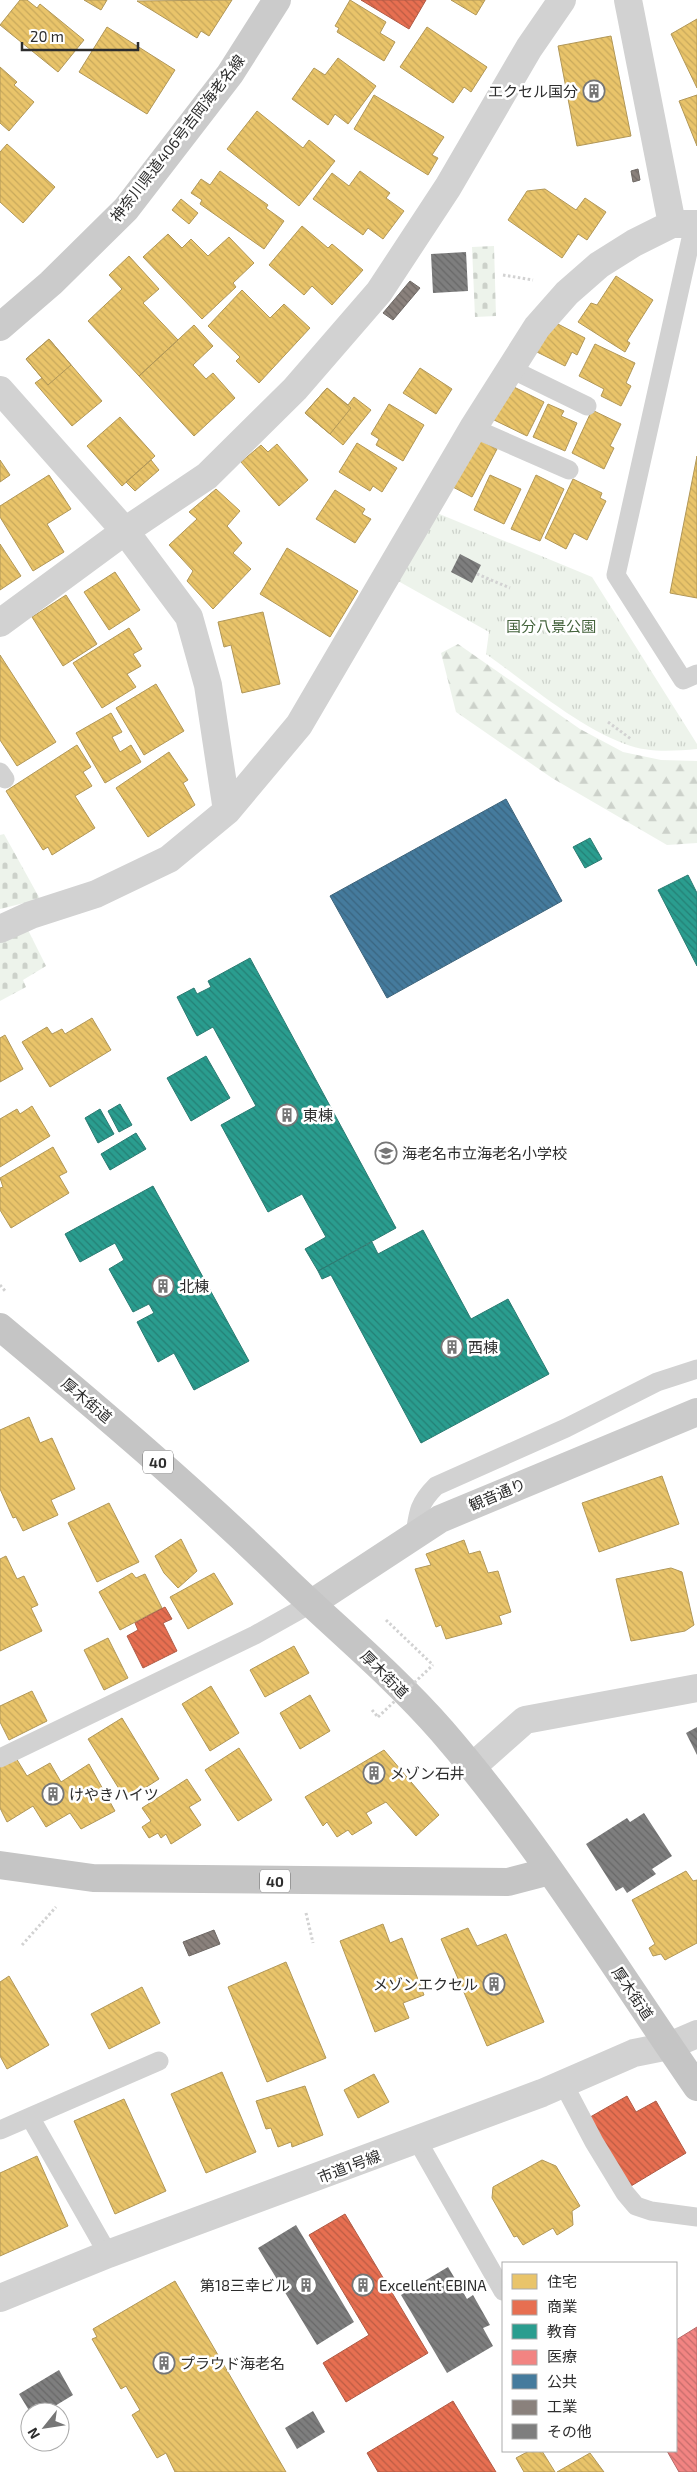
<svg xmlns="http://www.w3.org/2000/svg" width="697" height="2472" font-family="'Exo 2','Noto Sans JP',sans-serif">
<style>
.forest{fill:url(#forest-firs)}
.cemetery{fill:url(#cemetery-stones)}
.park{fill:url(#park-tufts)}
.homes{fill:url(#homes-back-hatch);stroke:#b19758}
.shops{fill:url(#shops-back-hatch);stroke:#af5b46}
.schools{fill:url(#schools-back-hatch);stroke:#2b7b72}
.health{fill:url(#health-back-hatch);stroke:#b76a68}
.public{fill:url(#public-back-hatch);stroke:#3e647b}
.industry{fill:url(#industry-back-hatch);stroke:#6e6864}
.building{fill:url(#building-back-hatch)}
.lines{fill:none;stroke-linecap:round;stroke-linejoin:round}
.path{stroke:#d2d2d2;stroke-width:3;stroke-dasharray:2.5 2.5;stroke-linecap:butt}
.service{stroke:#d2d2d2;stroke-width:19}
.minor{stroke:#d2d2d2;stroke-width:28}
.tertiary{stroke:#d2d2d2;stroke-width:28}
.secondary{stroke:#cbcbcb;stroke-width:28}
.primary{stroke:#c5c5c5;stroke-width:28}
.path-bridge{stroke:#d2d2d2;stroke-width:3;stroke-dasharray:2.5 2.5;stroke-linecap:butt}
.labels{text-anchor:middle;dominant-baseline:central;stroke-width:5;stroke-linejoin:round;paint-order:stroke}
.shield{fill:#fff;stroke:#6c6c6c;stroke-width:1}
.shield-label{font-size:14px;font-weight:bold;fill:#2d2d2d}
.poi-label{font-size:15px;fill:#2d2d2d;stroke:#fff;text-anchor:start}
.street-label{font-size:15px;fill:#2d2d2d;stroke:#fff}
.park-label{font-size:15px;fill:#46653e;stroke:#fff}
</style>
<defs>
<pattern id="forest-firs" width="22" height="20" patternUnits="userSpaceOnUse" patternTransform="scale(1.25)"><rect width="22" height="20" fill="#edf3eb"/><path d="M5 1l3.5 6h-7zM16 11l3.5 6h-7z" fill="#ccd1ca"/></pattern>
<pattern id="cemetery-stones" width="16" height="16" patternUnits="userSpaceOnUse" patternTransform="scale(1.25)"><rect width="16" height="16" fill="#edf3eb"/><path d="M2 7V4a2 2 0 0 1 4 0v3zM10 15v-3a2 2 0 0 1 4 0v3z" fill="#ccd1ca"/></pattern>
<pattern id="park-tufts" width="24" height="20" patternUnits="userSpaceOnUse" patternTransform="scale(1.25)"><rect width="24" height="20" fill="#edf3eb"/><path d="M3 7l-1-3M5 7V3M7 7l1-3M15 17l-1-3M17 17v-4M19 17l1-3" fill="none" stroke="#ccd1ca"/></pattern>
<pattern id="homes-back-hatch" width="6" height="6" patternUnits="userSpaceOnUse" patternTransform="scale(1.25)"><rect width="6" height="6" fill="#e9c46a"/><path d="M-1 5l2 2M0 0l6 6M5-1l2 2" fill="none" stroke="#c8a95c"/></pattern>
<pattern id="shops-back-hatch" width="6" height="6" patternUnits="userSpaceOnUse" patternTransform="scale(1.25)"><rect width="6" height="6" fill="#e76f51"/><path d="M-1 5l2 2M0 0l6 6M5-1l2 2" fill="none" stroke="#bc5c44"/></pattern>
<pattern id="schools-back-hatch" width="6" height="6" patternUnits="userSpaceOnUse" patternTransform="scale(1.25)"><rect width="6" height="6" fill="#2a9d8f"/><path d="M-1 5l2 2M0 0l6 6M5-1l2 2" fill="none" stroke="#248075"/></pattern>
<pattern id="health-back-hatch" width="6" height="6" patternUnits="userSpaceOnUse" patternTransform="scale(1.25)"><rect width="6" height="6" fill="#f28482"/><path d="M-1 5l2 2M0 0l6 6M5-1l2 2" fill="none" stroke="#c46c6b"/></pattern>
<pattern id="public-back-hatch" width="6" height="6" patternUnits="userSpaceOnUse" patternTransform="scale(1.25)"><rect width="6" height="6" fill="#457b9d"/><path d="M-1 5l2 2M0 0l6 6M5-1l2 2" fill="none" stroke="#3a6580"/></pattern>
<pattern id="industry-back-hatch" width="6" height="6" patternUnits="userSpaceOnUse" patternTransform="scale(1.25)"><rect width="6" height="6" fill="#8a817c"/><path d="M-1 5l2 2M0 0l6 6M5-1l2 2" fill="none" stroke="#716a66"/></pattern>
<pattern id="building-back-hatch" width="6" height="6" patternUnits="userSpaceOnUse" patternTransform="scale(1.25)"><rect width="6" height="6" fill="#7e7e7e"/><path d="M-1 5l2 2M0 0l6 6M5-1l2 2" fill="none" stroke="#686868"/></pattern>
</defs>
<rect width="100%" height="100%" fill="#fff"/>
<path class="forest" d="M 458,644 L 580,729 L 623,752 L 661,760 L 697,761 L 697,843 L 667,845 L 552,778 L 456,712 L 441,653 Z"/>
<path class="cemetery" d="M 494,246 L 496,316 L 475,317 L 472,247 Z
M 4,834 L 40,899 L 0,909 L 0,835 Z
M 27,928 L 46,966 L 23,980 L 26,987 L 0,1001 L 0,942 Z"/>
<path class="park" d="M 437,513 L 592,577 L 697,744 L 697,749 C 673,751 648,753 625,744 C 578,727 527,683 486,654 L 489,632 L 398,581 Z"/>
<path class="homes" d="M 20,0 L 27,0 L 37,8 L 40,4 L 84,40 L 58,72 L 0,25 Z
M 84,0 L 107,0 L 101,10 Z
M 232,0 L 209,36 L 201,31 L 197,38 L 137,1 Z
M 350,0 L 386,22 L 380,33 L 395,42 L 384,61 L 337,32 L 339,28 L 335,26 Z
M 451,0 L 485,0 L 476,15 Z
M 697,19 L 697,88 L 671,34 Z
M 107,27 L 175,70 L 147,114 L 79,72 Z
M 427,27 L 487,67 L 471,92 L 464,87 L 453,103 L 400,67 Z
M 611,36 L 631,136 L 577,146 L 558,46 Z
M 338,58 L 376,86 L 348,124 L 335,114 L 328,125 L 292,99 L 314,68 L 325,75 Z
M 0,67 L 17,82 L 14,85 L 34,102 L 9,131 L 0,123 Z
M 374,95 L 444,137 L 432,155 L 438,158 L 428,175 L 354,129 Z
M 697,95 L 697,146 L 679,101 Z
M 257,111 L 303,148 L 309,140 L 335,161 L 299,206 L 227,149 Z
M 7,144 L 55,187 L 23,223 L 0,202 L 0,152 Z
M 220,171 L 268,205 L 266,208 L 284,221 L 264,249 L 200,204 L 202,200 L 191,193 L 201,179 L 210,185 Z
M 360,171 L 390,193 L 386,198 L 404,211 L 383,239 L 368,228 L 363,235 L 313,199 L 332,173 L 349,186 Z
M 545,189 L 576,210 L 585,198 L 606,212 L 587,240 L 578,234 L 562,258 L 508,220 L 527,191 Z
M 181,199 L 198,213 L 189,224 L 172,210 Z
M 302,226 L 328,248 L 332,244 L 363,270 L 332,305 L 312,286 L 304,295 L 269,265 Z
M 168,234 L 182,248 L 191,239 L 208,256 L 229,237 L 254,263 L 233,283 L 236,287 L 202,319 L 143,257 Z
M 129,256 L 159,289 L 143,303 L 178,340 L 139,376 L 88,321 L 122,289 L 109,275 Z
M 616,276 L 653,300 L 627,341 L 630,343 L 625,352 L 578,322 L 591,303 L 597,305 Z
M 242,290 L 270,318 L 284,304 L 310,328 L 259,383 L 236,361 L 240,357 L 208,326 Z
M 554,322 L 585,338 L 577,355 L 572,352 L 565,366 L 535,351 Z
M 194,325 L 213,346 L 193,365 L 206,379 L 213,373 L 235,398 L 194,436 L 139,376 Z
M 49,339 L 102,401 L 72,426 L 35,383 L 42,378 L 26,359 Z
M 49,339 L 71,365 L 48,385 L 26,359 Z
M 595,344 L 635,363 L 626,383 L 631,386 L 621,406 L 601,396 L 604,389 L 579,376 Z
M 420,368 L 452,389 L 436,414 L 403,393 Z
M 506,383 L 544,402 L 527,436 L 490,418 Z
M 327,388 L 348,405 L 354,397 L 371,410 L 343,445 L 305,413 Z
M 327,388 L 351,408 L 330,434 L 305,413 Z
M 389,404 L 424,425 L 403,461 L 376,445 L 379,439 L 371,434 Z
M 548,404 L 564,411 L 561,416 L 577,423 L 565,451 L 533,437 Z
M 592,410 L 621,424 L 610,446 L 614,448 L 604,469 L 572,453 Z
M 120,417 L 155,456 L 122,486 L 87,446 Z
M 474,437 L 497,449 L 472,497 L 449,485 Z
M 357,443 L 397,468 L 382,492 L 373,486 L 370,491 L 339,472 Z
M 277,444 L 308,480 L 279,506 L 241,462 L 261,445 L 268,452 Z
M 697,456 L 697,598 L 670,593 Z
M 0,460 L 10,475 L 0,482 Z
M 151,460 L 159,470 L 135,491 L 126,482 Z
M 49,475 L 71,509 L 47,524 L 64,552 L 33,571 L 0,517 L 0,506 Z
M 490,475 L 521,489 L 504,524 L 474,510 Z
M 536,475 L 564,489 L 540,541 L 511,529 Z
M 573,479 L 602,493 L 600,498 L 606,501 L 587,540 L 574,533 L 566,549 L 545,538 Z
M 216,489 L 240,511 L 227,526 L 242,543 L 233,553 L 251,569 L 213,609 L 187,581 L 193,571 L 169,545 L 197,519 L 189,512 Z
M 335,490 L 365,509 L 362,514 L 371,519 L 355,543 L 316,519 Z
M 0,544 L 21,576 L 0,590 Z
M 287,548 L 358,591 L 330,637 L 260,594 Z
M 115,572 L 140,610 L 109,630 L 84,592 Z
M 66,595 L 97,644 L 63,666 L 32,617 Z
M 263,612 L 280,684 L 242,693 L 231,645 L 224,647 L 218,622 Z
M 129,628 L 142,649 L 133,654 L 141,666 L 127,674 L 136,687 L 102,708 L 73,663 Z
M 0,655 L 56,742 L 17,766 L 0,740 Z
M 156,684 L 184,731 L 144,755 L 116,708 Z
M 111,713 L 122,732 L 112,737 L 120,752 L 131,745 L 141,762 L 105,783 L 76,733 Z
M 77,745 L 91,767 L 83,772 L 92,786 L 75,796 L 95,828 L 52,855 L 48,847 L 43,850 L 6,791 Z
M 169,752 L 188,780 L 183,783 L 195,805 L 148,837 L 116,788 Z
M 92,1018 L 111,1050 L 50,1087 L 22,1042 L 47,1027 L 52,1034 L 62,1029 L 65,1034 Z
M 5,1035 L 23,1069 L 0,1082 L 0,1038 Z
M 32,1106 L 50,1136 L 0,1167 L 0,1119 L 17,1109 L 20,1114 Z
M 53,1147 L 67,1172 L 59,1176 L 69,1193 L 11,1228 L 0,1210 L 0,1188 L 3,1187 L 0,1178 Z
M 29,1417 L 40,1443 L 52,1438 L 75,1489 L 51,1500 L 58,1515 L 23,1531 L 16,1517 L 13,1518 L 0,1489 L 0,1430 Z
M 662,1476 L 679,1524 L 599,1552 L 582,1503 Z
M 109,1503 L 139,1562 L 97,1582 L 68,1523 Z
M 181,1539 L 197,1571 L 178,1588 L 164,1573 L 155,1556 Z
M 464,1540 L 469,1554 L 480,1551 L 488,1573 L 498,1571 L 511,1612 L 499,1616 L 502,1624 L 446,1639 L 441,1625 L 436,1627 L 415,1569 L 431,1565 L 426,1554 Z
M 6,1556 L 17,1579 L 24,1576 L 38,1605 L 31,1608 L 42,1631 L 0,1651 L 0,1559 Z
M 671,1568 L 682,1572 L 694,1625 L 685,1631 L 631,1641 L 616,1579 Z
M 132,1573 L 136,1578 L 145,1574 L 162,1608 L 120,1630 L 99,1592 Z
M 214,1573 L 233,1604 L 188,1629 L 170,1597 Z
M 108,1638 L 128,1678 L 104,1690 L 84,1650 Z
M 294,1646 L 309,1673 L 265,1697 L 250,1670 Z
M 211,1686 L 239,1733 L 210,1751 L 182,1704 Z
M 32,1691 L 47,1721 L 9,1740 L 0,1722 L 0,1706 Z
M 310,1695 L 330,1731 L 300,1749 L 280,1713 Z
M 122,1718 L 159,1779 L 126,1800 L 88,1739 Z
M 239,1748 L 272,1800 L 238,1821 L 205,1770 Z
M 384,1750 L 439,1815 L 416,1836 L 386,1802 L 366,1813 L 372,1823 L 352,1835 L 348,1830 L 337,1837 L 327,1822 L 323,1826 L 305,1797 Z
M 16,1758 L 27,1776 L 50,1763 L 61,1782 L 89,1764 L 115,1811 L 81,1829 L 70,1813 L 46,1827 L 33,1806 L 7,1822 L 0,1808 L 0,1767 Z
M 187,1779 L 201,1800 L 189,1807 L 201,1825 L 171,1844 L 166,1834 L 161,1838 L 158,1833 L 149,1838 L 142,1827 L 151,1821 L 142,1808 Z
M 686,1871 L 693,1881 L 697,1880 L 697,1943 L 665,1960 L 661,1954 L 653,1956 L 649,1948 L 655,1944 L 632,1900 Z
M 383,1924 L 390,1943 L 402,1938 L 424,1995 L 403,2003 L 409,2018 L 375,2032 L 340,1941 Z
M 468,1928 L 477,1946 L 506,1934 L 544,2022 L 487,2046 L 441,1939 Z
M 286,1962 L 326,2058 L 267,2082 L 228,1987 Z
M 9,1976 L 49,2045 L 7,2069 L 0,2056 L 0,1982 Z
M 142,1987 L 160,2023 L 109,2049 L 91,2014 Z
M 222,2072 L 256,2152 L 206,2173 L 171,2094 Z
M 374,2074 L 389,2102 L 358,2118 L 344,2090 Z
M 305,2086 L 323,2135 L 292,2147 L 291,2142 L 278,2147 L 271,2128 L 266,2129 L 256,2101 Z
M 124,2099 L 166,2191 L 115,2214 L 74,2121 Z
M 37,2156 L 68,2226 L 0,2256 L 0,2173 Z
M 542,2160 L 556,2166 L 580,2206 L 572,2211 L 573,2225 L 557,2235 L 553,2228 L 523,2245 L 517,2236 L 514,2237 L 492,2198 L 493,2187 Z
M 175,2281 L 286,2472 L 175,2472 L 166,2453 L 157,2458 L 132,2415 L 140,2410 L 126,2386 L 121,2389 L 92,2339 L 97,2337 L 93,2329 Z
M 529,2451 L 542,2451 L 555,2472 L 524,2472 L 516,2458 Z
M 590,2453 L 604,2472 L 557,2472 Z"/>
<path class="shops" d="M 361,0 L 426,0 L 409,29 Z
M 165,1607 L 172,1619 L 163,1623 L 177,1651 L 143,1668 L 127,1636 L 138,1630 L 135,1623 Z
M 627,2096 L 636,2112 L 656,2101 L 686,2153 L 626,2189 L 585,2120 Z
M 345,2214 L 428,2353 L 346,2402 L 323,2363 L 369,2335 L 309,2235 Z
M 453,2401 L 496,2472 L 378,2472 L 367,2453 Z"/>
<path class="schools" d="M 590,838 L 602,859 L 585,868 L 573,847 Z
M 688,875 L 697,893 L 697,966 L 658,890 Z
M 250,958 L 396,1228 L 318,1271 L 305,1249 L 326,1237 L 302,1194 L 268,1212 L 221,1125 L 256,1106 L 213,1027 L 197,1036 L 177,997 L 194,988 L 197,994 L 211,987 L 208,981 Z
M 206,1056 L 230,1098 L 191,1121 L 167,1078 Z
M 120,1104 L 132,1125 L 119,1132 L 108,1111 Z
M 100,1109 L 114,1134 L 98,1143 L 85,1118 Z
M 136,1133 L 146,1149 L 110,1170 L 101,1154 Z
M 153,1186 L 249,1361 L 194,1390 L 174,1353 L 158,1362 L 137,1322 L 154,1313 L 149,1304 L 133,1312 L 109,1269 L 124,1260 L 115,1243 L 80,1262 L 65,1234 Z
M 423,1230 L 471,1319 L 508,1299 L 549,1374 L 421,1443 L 331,1275 L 322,1279 L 318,1271 L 372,1242 L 378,1254 Z"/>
<path class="health" d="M 697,2327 L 697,2472 L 679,2472 L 667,2451 L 676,2451 L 676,2340 Z"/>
<path class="public" d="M 506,799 L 562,901 L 387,998 L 330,896 Z"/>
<path class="industry" d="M 638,169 L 640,180 L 633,182 L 631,171 Z
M 410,281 L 420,288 L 393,320 L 383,313 Z
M 214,1930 L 220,1944 L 189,1956 L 183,1942 Z"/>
<path class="building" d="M 466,252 L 468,291 L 433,293 L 431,254 Z
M 460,554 L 481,565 L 472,583 L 451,572 Z
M 697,1727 L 697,1755 L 686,1733 Z
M 644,1813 L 672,1856 L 652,1869 L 656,1874 L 627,1893 L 623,1887 L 616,1891 L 586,1844 L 627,1818 L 630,1822 Z
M 296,2225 L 354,2322 L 317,2345 L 258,2248 Z
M 448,2267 L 467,2299 L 473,2295 L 490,2325 L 483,2328 L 493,2346 L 447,2373 L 401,2295 Z
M 59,2370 L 73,2395 L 45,2412 L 30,2412 L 19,2394 Z
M 313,2411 L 325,2432 L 297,2449 L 285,2428 Z"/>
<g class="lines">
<path class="path" d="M 503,275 L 533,280
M 477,574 L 510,588
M 608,722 L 631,739
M 0,1285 L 6,1292
M 386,1620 L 433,1665
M 372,1710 L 378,1717
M 306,1913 L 313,1943
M 22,1945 L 56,1907"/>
<path class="service" d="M 694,225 L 616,575 L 683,680 L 697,674
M 511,369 L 587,406
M 473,428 L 569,470
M 0,772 L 5,779
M 415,1535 C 418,1512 419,1503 436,1486 L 566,1428 L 657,1382 L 697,1369
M 0,1758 L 255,1635 L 312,1603
M 563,2083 L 594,2142 L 625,2193 L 636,2206 L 651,2211 L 697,2217
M 30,2117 L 159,2061
M 0,2130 L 30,2117 L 108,2254
M 417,2140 L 503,2291"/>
<path class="minor" d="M 628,0 L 672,224
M 0,390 L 125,531 L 189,617 L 208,685 L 227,811
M 0,623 L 125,531 L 207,476 L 295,389 L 379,292 L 448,187 L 529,48 L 562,0
M 0,929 L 31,915 L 96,894 L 169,859 L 227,811 L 299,725 L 473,428 L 537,327 L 567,293 L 599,265 L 634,243 L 672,224 L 697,224
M 472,1767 L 525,1720 L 697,1688"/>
<path class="tertiary" d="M 0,2298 L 108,2254 L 542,2093 L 634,2053 L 669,2046 L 697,2034"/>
<path class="secondary" d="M 0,327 L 51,283 L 126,209 L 230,74 L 277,0
M 312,1603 L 440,1519 L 697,1412"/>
<path class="primary" d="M 0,1327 C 97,1408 194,1490 285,1579 C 337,1629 394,1676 442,1731 C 538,1842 614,1967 697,2087
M 0,1865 L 93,1878 L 508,1882 L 550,1871"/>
<path class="path-bridge" d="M 378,1717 L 433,1665"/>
</g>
<defs>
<g id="building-ring" transform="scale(1.125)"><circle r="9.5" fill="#fff" stroke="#767676" stroke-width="1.5"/><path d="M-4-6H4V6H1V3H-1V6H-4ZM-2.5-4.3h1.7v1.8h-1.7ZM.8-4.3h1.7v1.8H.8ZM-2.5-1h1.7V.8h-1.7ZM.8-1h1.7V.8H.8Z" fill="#767676"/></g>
<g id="school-ring" transform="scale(1.125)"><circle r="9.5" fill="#fff" stroke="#767676" stroke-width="1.5"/><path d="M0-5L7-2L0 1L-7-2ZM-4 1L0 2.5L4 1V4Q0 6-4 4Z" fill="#767676"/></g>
</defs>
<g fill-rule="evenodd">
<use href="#building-ring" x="594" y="91"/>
<use href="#building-ring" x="287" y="1115"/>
<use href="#school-ring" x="386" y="1153"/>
<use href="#building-ring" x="163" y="1286"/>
<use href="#building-ring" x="452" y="1347"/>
<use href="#building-ring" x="374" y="1773"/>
<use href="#building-ring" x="53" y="1794"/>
<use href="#building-ring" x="494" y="1984"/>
<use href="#building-ring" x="306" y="2285"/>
<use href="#building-ring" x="363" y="2285"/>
<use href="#building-ring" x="164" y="2363"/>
</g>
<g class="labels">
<g class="shield">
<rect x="143" y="1450.5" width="30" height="23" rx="4"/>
<rect x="260" y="1869.5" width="30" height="23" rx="4"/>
</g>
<g class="shield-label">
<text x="158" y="1462">40</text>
<text x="275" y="1881">40</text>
</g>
<g class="poi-label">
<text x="578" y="91" text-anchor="end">エクセル国分</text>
<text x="303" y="1115">東棟</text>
<text x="402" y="1153">海老名市立海老名小学校</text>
<text x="179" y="1286">北棟</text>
<text x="468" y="1347">西棟</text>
<text x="390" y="1773">メゾン石井</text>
<text x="69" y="1794">けやきハイツ</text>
<text x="478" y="1984" text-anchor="end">メゾンエクセル</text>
<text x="290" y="2285" text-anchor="end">第18三幸ビル</text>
<text x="379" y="2285">Excellent EBINA</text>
<text x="180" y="2363">プラウド海老名</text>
</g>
<g class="street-label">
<text transform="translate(177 138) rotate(-52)">神奈川県道406号吉岡海老名線</text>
<text transform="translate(87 1400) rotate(40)">厚木街道</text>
<text transform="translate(497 1494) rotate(-23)">観音通り</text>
<text transform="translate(385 1674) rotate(45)">厚木街道</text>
<text transform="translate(633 1993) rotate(56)">厚木街道</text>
<text transform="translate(349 2166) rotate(-21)">市道1号線</text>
</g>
<g class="park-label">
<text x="551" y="626">国分八景公園</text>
</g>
</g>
<rect x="502" y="2262" width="175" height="190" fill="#ffffff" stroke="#ababab"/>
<rect x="512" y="2274" width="25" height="15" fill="#e9c46a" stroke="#ababab"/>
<text x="547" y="2287" font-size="15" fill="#2d2d2d">住宅</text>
<rect x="512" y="2300" width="25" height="15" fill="#e76f51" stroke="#ababab"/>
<text x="547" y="2312" font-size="15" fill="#2d2d2d">商業</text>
<rect x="512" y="2324" width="25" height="15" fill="#2a9d8f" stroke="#ababab"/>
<text x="547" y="2337" font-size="15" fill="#2d2d2d">教育</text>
<rect x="512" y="2350" width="25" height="15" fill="#f28482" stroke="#ababab"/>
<text x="547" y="2362" font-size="15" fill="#2d2d2d">医療</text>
<rect x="512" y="2374" width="25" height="15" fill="#457b9d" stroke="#ababab"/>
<text x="547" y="2387" font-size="15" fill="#2d2d2d">公共</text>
<rect x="512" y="2400" width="25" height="15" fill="#8a817c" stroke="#ababab"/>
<text x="547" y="2412" font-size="15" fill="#2d2d2d">工業</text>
<rect x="512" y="2424" width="25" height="15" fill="#7e7e7e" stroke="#ababab"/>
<text x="547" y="2437" font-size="15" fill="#2d2d2d">その他</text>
<g transform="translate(45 2427) rotate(240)"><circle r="24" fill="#ffffff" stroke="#ababab"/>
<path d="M0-4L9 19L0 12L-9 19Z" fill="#767676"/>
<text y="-8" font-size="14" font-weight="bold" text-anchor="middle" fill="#2d2d2d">N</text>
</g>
<path d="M22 42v8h116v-8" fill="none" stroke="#2d2d2d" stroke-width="2.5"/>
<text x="30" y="42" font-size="15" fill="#2d2d2d" stroke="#ffffff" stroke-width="4" paint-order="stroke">20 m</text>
</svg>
